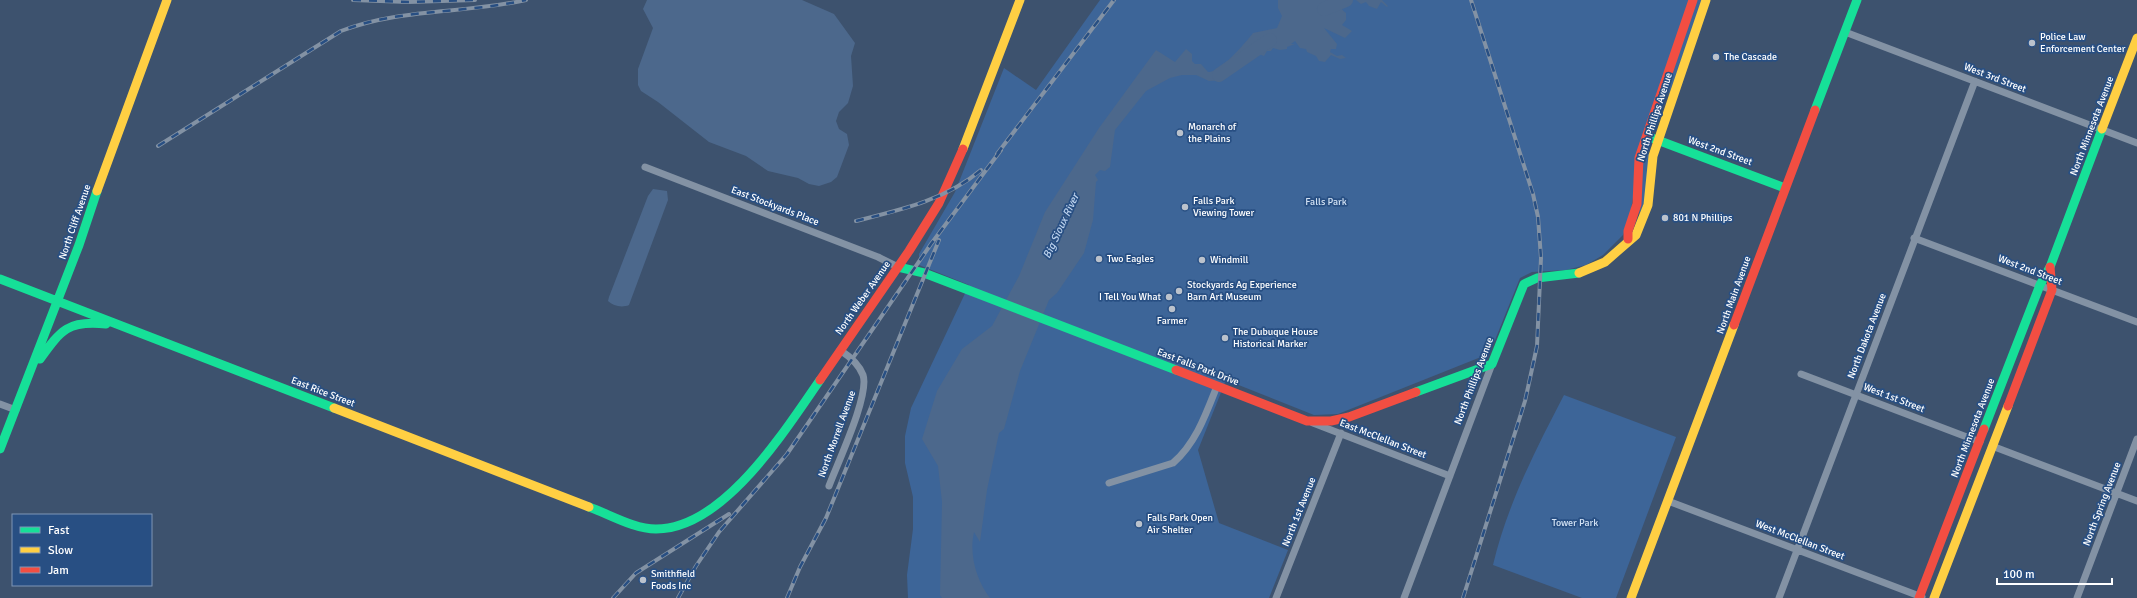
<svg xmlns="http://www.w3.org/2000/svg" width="2137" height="598" font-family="Signika,sans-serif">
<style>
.green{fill:#3d6598}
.water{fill:#4c688c}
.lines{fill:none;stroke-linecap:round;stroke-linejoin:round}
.river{stroke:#4c688c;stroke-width:14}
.street{stroke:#8392a4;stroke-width:7}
.fast{stroke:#16e098;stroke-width:9}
.slow{stroke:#ffcf43;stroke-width:9}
.jam{stroke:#f24e42;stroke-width:9}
.rail-casing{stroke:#8392a4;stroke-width:4}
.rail{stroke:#284f83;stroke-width:2.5;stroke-dasharray:8;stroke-linecap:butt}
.poi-dot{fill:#bbc2cc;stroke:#284f83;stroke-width:1.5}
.labels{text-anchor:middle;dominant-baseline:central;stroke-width:3.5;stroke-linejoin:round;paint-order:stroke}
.poi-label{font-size:10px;fill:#fff;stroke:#284f83;text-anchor:start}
.street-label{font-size:10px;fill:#fff;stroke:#284f83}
.park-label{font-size:10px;fill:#d4e3f5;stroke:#284f83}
.water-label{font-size:11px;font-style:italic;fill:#bdd3ee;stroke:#284f83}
</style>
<rect width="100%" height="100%" fill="#3d526e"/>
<path class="green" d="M 1100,0 L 1689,0 L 1642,141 L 1629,222 L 1623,235 L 1603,255 L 1586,265 L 1566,270 L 1532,272 L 1520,278 L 1495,340 L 1481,357 L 1338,414 L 1314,415 L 1226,380 L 1198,450 L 1219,523 L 1288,550 L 1269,598 L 908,598 L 907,575 L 913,529 L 913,497 L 905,463 L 905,436 L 911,408 L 969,285 L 919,265 L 919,254 L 955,192 L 1004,68 L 1036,90 Z
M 1696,0 L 1702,0 L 1668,98 L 1674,66 Z
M 1646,152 L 1650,155 L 1645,201 L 1639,215 L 1642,163 Z
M 1564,395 L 1676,437 L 1616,598 L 1582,598 L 1493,565 C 1507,505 1536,449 1564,395 Z"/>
<path class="water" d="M 647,0 L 802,0 L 834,14 L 855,43 L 851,56 L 853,86 L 848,103 L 839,112 L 836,121 L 839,129 L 847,134 L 849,145 L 837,177 L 831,182 L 819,186 L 809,184 L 798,178 L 768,171 L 746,156 L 709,142 L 658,102 L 641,91 L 638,85 L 638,69 L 653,28 L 643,9 Z
M 1278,0 L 1342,0 C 1340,6 1340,9 1346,13 L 1346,20 L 1342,25 L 1352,31 L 1345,38 L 1324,28 L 1337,44 L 1336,49 L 1331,49 L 1330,52 L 1337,56 L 1342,55 L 1346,58 L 1340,59 L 1331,55 L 1325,62 L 1319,61 L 1316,56 L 1307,52 L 1306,49 L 1300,48 L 1295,41 L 1291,44 L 1295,44 L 1287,47 L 1287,49 L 1280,50 L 1273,48 L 1271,51 L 1267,51 L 1264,56 C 1249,50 1246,50 1234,63 L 1234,66 L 1224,73 L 1224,80 L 1209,81 L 1196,75 L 1182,75 L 1170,78 L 1146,91 L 1115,130 L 1110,167 L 1105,171 L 1100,170 L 1095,175 L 1098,180 L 1096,182 L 1093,220 L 1084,253 L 1057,293 L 1049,300 L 1020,371 L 1004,429 L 999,433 L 987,490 L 980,542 L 974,532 C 969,554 976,580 990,598 L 942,598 L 940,595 L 942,502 L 938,466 L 922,439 L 937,391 L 962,349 L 992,326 L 1019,276 L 1045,212 L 1099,128 L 1156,50 L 1175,62 L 1186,49 L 1192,54 L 1192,61 L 1195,64 L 1201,64 L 1208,72 C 1220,73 1246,42 1253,33 L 1277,28 L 1282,16 L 1278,8 Z
M 1356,0 L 1382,0 L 1388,6 L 1387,7 L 1381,2 L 1377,9 L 1369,6 L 1366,2 L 1361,4 Z
M 653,189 L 667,191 L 668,200 L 629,305 C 622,308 613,306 608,301 L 609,297 L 648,196 Z"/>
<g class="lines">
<path class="river" d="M 1324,9 L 1346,0
M 1219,75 L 1270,40"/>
<path class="street" d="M 1845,32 L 2137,143
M 645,167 L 878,257 L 898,267
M 1914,238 L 2137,322
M 1801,374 L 1980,442
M 0,404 L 16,410
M 1313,423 L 1450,476
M 1992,446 L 2137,501
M 1109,483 L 1173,463 C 1196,443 1206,414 1217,386
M 829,486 C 837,464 870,395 863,375 C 859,364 849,356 840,350
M 1668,501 L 1922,597
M 1276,598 L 1341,433
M 1404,598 L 1492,364
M 1779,598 L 1975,81
M 2077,598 L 2137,439"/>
<path class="fast" d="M 1815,110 L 1857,0
M 1652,138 L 1785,188
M 898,267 L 924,273 L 1176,370
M 0,279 L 334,408
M 40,359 C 61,330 68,320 106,324
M 1416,392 L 1492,364 L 1524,284 L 1537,278 L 1579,273
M 1984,429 L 2040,285 L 2050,267 L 2102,129
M 0,449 L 79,245 L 97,191
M 589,507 C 609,514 634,529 656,529 C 724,529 785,430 820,380"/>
<path class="slow" d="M 2102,129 L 2137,38
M 963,149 L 1020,0
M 97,191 L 167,0
M 1579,273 L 1605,262 L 1636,235 L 1648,205 L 1653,156 L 1706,0
M 334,408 L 589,507
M 1631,598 L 1734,325
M 1934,598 L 2008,406"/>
<path class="jam" d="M 1628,239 L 1628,231 L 1637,204 L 1639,158 L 1693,0
M 1734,325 L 1815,110
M 1176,370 L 1307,421 L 1331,421 L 1349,417 L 1416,392
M 820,380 L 909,251 L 939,203 L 963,149
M 2008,406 L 2052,290 L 2050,267
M 1919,598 L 1984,429"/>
<g class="rail-casing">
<path id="rail" d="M 353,0 L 408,2 L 475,0
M 158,146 L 341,31 C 400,8 464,14 526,0
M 997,154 L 1114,0
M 856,221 C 900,210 946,200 981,170
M 613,598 L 636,573 L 729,514
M 678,598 L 696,566 L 719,532 L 787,454 L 931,244 L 1001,150
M 787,598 L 800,567 L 826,518 L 939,240
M 1463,598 L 1525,401 L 1537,346 L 1541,258 L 1538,217 L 1533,194 L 1471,0"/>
</g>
<use href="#rail" class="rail"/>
</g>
<g class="poi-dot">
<circle cx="2032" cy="43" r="4"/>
<circle cx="1716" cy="57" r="4"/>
<circle cx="1180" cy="133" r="4"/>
<circle cx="1185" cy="207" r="4"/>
<circle cx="1665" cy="218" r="4"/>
<circle cx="1099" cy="259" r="4"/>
<circle cx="1202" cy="260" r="4"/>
<circle cx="1179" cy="291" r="4"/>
<circle cx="1169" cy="297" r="4"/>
<circle cx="1172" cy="309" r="4"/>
<circle cx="1225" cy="338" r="4"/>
<circle cx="1139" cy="524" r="4"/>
<circle cx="643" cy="580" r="4"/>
</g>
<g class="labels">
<g class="poi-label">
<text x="2040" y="37">Police Law<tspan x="2040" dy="12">Enforcement Center</tspan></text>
<text x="1724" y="57">The Cascade</text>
<text x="1188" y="127">Monarch of<tspan x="1188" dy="12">the Plains</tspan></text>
<text x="1193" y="201">Falls Park<tspan x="1193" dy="12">Viewing Tower</tspan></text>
<text x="1673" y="218">801 N Phillips</text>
<text x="1107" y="259">Two Eagles</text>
<text x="1210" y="260">Windmill</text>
<text x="1187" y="285">Stockyards Ag Experience<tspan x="1187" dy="12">Barn Art Museum</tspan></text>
<text x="1161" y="297" text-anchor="end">I Tell You What</text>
<text x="1172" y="321" text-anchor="middle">Farmer</text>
<text x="1233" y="332">The Dubuque House<tspan x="1233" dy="12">Historical Marker</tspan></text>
<text x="1147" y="518">Falls Park Open<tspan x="1147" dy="12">Air Shelter</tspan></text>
<text x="651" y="574">Smithfield<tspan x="651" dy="12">Foods Inc</tspan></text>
</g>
<g class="street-label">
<text transform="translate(1995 78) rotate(21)">West 3rd Street</text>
<text transform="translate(1655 117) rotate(-72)">North Phillips Avenue</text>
<text transform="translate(2092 126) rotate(-69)">North Minnesota Avenue</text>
<text transform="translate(1720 151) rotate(20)">West 2nd Street</text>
<text transform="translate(775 206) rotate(21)">East Stockyards Place</text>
<text transform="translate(75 222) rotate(-71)">North Cliff Avenue</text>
<text transform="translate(2030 270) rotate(21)">West 2nd Street</text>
<text transform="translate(1734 295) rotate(-70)">North Main Avenue</text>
<text transform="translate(863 298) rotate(-55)">North Weber Avenue</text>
<text transform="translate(1867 336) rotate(-69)">North Dakota Avenue</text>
<text transform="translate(1198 367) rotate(21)">East Falls Park Drive</text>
<text transform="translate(1474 381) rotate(-69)">North Phillips Avenue</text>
<text transform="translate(323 392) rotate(21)">East Rice Street</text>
<text transform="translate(1894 398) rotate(21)">West 1st Street</text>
<text transform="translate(1973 428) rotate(-69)">North Minnesota Avenue</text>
<text transform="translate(837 434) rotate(-70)">North Morrell Avenue</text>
<text transform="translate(1383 439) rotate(21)">East McClellan Street</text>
<text transform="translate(2102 504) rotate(-69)">North Spring Avenue</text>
<text transform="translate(1299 512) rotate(-68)">North 1st Avenue</text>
<text transform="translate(1800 540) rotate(21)">West McClellan Street</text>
</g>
<g class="park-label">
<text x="1326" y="202">Falls Park</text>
<text x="1575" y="523">Tower Park</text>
</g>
<g class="water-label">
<text transform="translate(1061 226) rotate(-65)">Big Sioux River</text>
</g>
</g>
<rect x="12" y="514" width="140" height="72" fill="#284f83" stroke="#7e95b5"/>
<rect x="20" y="527" width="20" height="6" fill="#16e098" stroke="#7e95b5"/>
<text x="48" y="534" font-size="12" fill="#ffffff">Fast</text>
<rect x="20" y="547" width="20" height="6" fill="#ffcf43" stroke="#7e95b5"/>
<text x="48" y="554" font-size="12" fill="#ffffff">Slow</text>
<rect x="20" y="567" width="20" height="6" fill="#f24e42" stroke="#7e95b5"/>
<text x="48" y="574" font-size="12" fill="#ffffff">Jam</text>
<path d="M1997 578v6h115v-6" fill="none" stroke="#ffffff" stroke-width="2"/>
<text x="2003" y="578" font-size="12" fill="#ffffff" stroke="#284f83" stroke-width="3" paint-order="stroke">100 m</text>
</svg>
